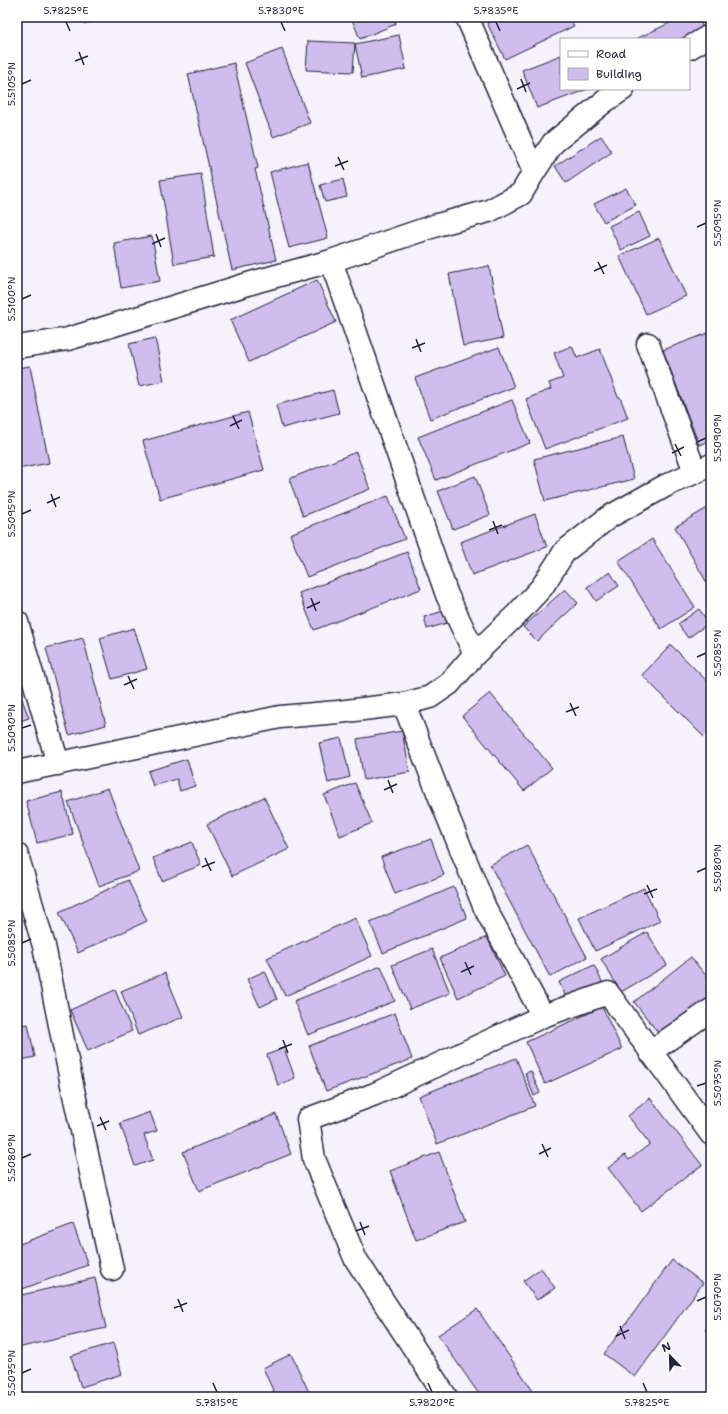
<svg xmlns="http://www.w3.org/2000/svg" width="728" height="1414" font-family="'Shantell Sans',sans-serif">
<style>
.building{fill:#cfbdee;stroke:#22223b}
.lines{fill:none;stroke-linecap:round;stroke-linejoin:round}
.street-casing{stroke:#22223b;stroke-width:25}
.street{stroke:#fff;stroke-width:22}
.ticks{fill:none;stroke:#22223b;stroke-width:1.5}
.neatline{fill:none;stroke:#22223b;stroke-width:1.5}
.ticks-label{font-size:10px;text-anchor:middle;fill:#22223b}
</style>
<rect width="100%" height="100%" fill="#f5f2fc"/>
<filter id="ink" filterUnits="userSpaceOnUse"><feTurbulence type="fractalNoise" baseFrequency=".025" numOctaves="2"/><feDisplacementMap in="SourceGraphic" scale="8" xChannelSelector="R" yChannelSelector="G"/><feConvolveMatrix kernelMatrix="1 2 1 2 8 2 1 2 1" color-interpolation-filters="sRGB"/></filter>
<g filter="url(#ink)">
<path class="building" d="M 82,17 L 108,17 L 84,24 Z
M 351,17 L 394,17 L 396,24 L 360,39 Z
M 499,17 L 569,17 L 574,26 L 505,59 L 487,23 Z
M 682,17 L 698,17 L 705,32 L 689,39 L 636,39 Z
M 399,35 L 406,69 L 362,78 L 355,44 Z
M 308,41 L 355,43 L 353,72 L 306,70 Z
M 282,49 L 310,123 L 273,137 L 245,63 Z
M 561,55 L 561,89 L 588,89 L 537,108 L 522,70 Z
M 234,63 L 258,168 L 255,169 L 276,260 L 232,270 L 188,74 Z
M 601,136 L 612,152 L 566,183 L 555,166 Z
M 308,162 L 328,238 L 289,248 L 270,172 Z
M 201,174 L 214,257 L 174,264 L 160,180 Z
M 343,179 L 347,197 L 325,202 L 320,185 Z
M 626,188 L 636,205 L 604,222 L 594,204 Z
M 639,212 L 650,236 L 621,250 L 609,226 Z
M 152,236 L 160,281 L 121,288 L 114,243 Z
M 659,238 L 686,296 L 646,314 L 619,256 Z
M 489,266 L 503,338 L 463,346 L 449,274 Z
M 317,280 L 336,322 L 249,362 L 230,320 Z
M 711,332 L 711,440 L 699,445 L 663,350 Z
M 155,338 L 164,381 L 139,386 L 129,344 Z
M 572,346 L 577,358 L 600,349 L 618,397 L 620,397 L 628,418 L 545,449 L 526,399 L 551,389 L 549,383 L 563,378 L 554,353 Z
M 499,347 L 514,387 L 430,419 L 415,378 Z
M 30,366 L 49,463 L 17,469 L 17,368 Z
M 333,390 L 339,413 L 282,428 L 276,405 Z
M 512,400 L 530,443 L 436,480 L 418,437 Z
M 248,412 L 264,470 L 160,499 L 143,441 Z
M 623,437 L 634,479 L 545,501 L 534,459 Z
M 356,452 L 370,489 L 303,516 L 289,479 Z
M 475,476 L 490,515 L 453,529 L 438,491 Z
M 388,496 L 405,539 L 307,577 L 290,534 Z
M 709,507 L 711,511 L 711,590 L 675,527 Z
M 535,514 L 547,547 L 472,575 L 460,542 Z
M 652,539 L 695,607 L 661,629 L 618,561 Z
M 407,552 L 421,589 L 314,630 L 299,593 Z
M 610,572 L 619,586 L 596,601 L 587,587 Z
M 565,589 L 578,603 L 537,641 L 523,627 Z
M 699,609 L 709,623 L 688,638 L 678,624 Z
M 443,611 L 447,623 L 427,629 L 424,617 Z
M 134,628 L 147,669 L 112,679 L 100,638 Z
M 83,638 L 106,725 L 69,735 L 46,648 Z
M 671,645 L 711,685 L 711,730 L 704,737 L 642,675 Z
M 17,686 L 29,718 L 17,722 Z
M 490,693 L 552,768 L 524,791 L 462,716 Z
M 402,731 L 410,772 L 364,780 L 357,739 Z
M 341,738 L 350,777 L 328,783 L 319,743 Z
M 187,759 L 195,786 L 180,791 L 177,779 L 153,786 L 148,771 Z
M 355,783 L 372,823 L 340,836 L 324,795 Z
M 108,788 L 139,871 L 99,886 L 68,802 Z
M 62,792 L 73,834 L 37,843 L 26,801 Z
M 264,797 L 289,849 L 232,876 L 207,824 Z
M 431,839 L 444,875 L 395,894 L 381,857 Z
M 192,842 L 201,865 L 162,881 L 153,858 Z
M 527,845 L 587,957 L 550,977 L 490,865 Z
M 128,880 L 147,921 L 78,953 L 59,912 Z
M 454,887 L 467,918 L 383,953 L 370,922 Z
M 644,888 L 660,921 L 595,951 L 579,918 Z
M 355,918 L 372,956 L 285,996 L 267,958 Z
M 647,932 L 667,965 L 621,992 L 601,959 Z
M 487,937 L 505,976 L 458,998 L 440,958 Z
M 432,949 L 450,993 L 410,1009 L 392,965 Z
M 691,957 L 711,982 L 711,1002 L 664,1040 L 634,1002 Z
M 594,965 L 605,988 L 570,1005 L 559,982 Z
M 381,966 L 395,1001 L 308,1035 L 294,1001 Z
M 265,971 L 277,999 L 260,1007 L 247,979 Z
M 165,973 L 183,1017 L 138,1035 L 121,991 Z
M 115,990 L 132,1031 L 88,1051 L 70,1010 Z
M 602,1007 L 622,1049 L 545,1084 L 526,1042 Z
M 395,1013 L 412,1059 L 326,1091 L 309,1046 Z
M 28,1024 L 35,1057 L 17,1061 L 17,1026 Z
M 284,1048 L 295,1078 L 278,1085 L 267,1055 Z
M 516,1058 L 535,1106 L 437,1144 L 419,1096 Z
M 531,1071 L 540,1093 L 534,1096 L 525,1073 Z
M 650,1098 L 702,1165 L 641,1211 L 608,1168 L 625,1155 L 629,1160 L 650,1144 L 628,1116 Z
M 150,1112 L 157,1131 L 144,1135 L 153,1160 L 135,1166 L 120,1123 Z
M 276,1114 L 291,1154 L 199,1191 L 183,1152 Z
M 439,1152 L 465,1222 L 416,1240 L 390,1171 Z
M 73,1224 L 88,1265 L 17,1291 L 17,1245 Z
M 672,1260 L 703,1283 L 635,1377 L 604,1354 Z
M 541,1268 L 555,1288 L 537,1300 L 523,1281 Z
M 95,1278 L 106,1328 L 17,1348 L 17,1296 Z
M 477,1309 L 533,1391 L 524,1397 L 481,1397 L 438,1335 Z
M 711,1325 L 711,1337 L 705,1330 Z
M 113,1343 L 122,1374 L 81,1387 L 71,1356 Z
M 291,1354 L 309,1392 L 298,1397 L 276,1397 L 263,1368 Z"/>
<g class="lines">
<g class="street-casing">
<path id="street" d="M 467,17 L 534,172
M 689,48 L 711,35
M 648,344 L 695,472
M 17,347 L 68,339 L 258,281 L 331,261
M 17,622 L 58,764
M 475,654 L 447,595 L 331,261 L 437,225 L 489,211 L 521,194 L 534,172 L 553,143 L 605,101 L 623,89
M 404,704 L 439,795 L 485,908 L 543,1016
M 17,772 L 280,717 L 338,712 L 404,704 L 430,697 L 449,684 L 475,654 L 517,614 L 542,587 L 565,551 L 609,517 L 665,486 L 711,465
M 17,855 L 44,946 L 72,1085 L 112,1269
M 650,1052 L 711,1010
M 446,1397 L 355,1258 L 314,1159 L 308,1119 L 375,1094 L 543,1016 L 608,993 L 711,1134"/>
</g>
<use href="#street" class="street"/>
</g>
</g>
<path class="ticks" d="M 66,22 L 70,31M 281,22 L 285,31M 496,22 L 500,31M 79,52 L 84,65M 75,61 L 88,56M 521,79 L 526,92M 22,84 L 31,80M 517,89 L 530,83M 338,157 L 344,170M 335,166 L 348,161M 697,227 L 706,223M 156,234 L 161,247M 152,244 L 165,238M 598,262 L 604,274M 594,271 L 607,265M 22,299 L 31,295M 416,339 L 421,352M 412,348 L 425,343M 233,416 L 239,429M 230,426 L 242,420M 697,442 L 706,438M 675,444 L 681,456M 672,453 L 684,447M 51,494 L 56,507M 47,503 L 60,497M 22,514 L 31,510M 493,521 L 498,534M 489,530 L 502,525M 311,598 L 316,611M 307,608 L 320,602M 697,657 L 706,653M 128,676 L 134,689M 124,685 L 137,679M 570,703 L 576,716M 566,712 L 579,707M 22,728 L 31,725M 388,780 L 393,793M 384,790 L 397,784M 205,858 L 211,871M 202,867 L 215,862M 697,872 L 706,868M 647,885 L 653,898M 644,894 L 657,889M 22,943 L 31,939M 465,962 L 471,975M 461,972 L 474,966M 283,1040 L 288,1053M 279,1049 L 292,1044M 697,1086 L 706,1083M 100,1117 L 106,1130M 97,1126 L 109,1121M 542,1144 L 548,1157M 539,1154 L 551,1148M 22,1158 L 31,1154M 360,1222 L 365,1235M 356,1231 L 369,1226M 178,1299 L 183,1312M 697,1301 L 706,1297M 174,1308 L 187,1303M 620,1326 L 625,1339M 616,1336 L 629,1330M 22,1373 L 31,1369M 213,1383 L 217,1392M 428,1383 L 432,1392M 643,1383 L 647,1392"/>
<rect width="728" height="1414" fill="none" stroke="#fff" stroke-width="44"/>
<rect x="560" y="38" width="130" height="52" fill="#ffffff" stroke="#a7a7b1"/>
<rect x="568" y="51" width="20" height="6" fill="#ffffff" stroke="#a7a7b1"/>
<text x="596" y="58" font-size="12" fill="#22223b">Road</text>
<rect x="568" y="68" width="20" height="12" fill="#cfbdee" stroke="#a7a7b1"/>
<text x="596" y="78" font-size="12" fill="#22223b">Building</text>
<g transform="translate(670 1356) rotate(337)" stroke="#ffffff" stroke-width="3" paint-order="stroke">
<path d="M0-3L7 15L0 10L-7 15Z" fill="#22223b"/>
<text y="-6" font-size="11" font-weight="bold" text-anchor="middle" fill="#22223b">N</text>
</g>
<rect x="22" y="22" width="684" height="1370" class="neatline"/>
<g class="ticks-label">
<text x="66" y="14">5.7825°E</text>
<text x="281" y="14">5.7830°E</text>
<text x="496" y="14">5.7835°E</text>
<text transform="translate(11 84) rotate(-90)" y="4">5.5105°N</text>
<text transform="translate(717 223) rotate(-90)" y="4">5.5095°N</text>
<text transform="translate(11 299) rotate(-90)" y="4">5.5100°N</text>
<text transform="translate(717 438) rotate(-90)" y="4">5.5090°N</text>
<text transform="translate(11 514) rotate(-90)" y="4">5.5095°N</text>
<text transform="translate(717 653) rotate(-90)" y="4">5.5085°N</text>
<text transform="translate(11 728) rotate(-90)" y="4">5.5090°N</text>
<text transform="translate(717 868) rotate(-90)" y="4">5.5080°N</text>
<text transform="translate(11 943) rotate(-90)" y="4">5.5085°N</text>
<text transform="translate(717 1083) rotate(-90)" y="4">5.5075°N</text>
<text transform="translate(11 1158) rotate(-90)" y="4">5.5080°N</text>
<text transform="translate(717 1297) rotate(-90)" y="4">5.5070°N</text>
<text transform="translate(11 1373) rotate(-90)" y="4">5.5075°N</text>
<text x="217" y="1406">5.7815°E</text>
<text x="432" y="1406">5.7820°E</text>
<text x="647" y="1406">5.7825°E</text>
</g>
</svg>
